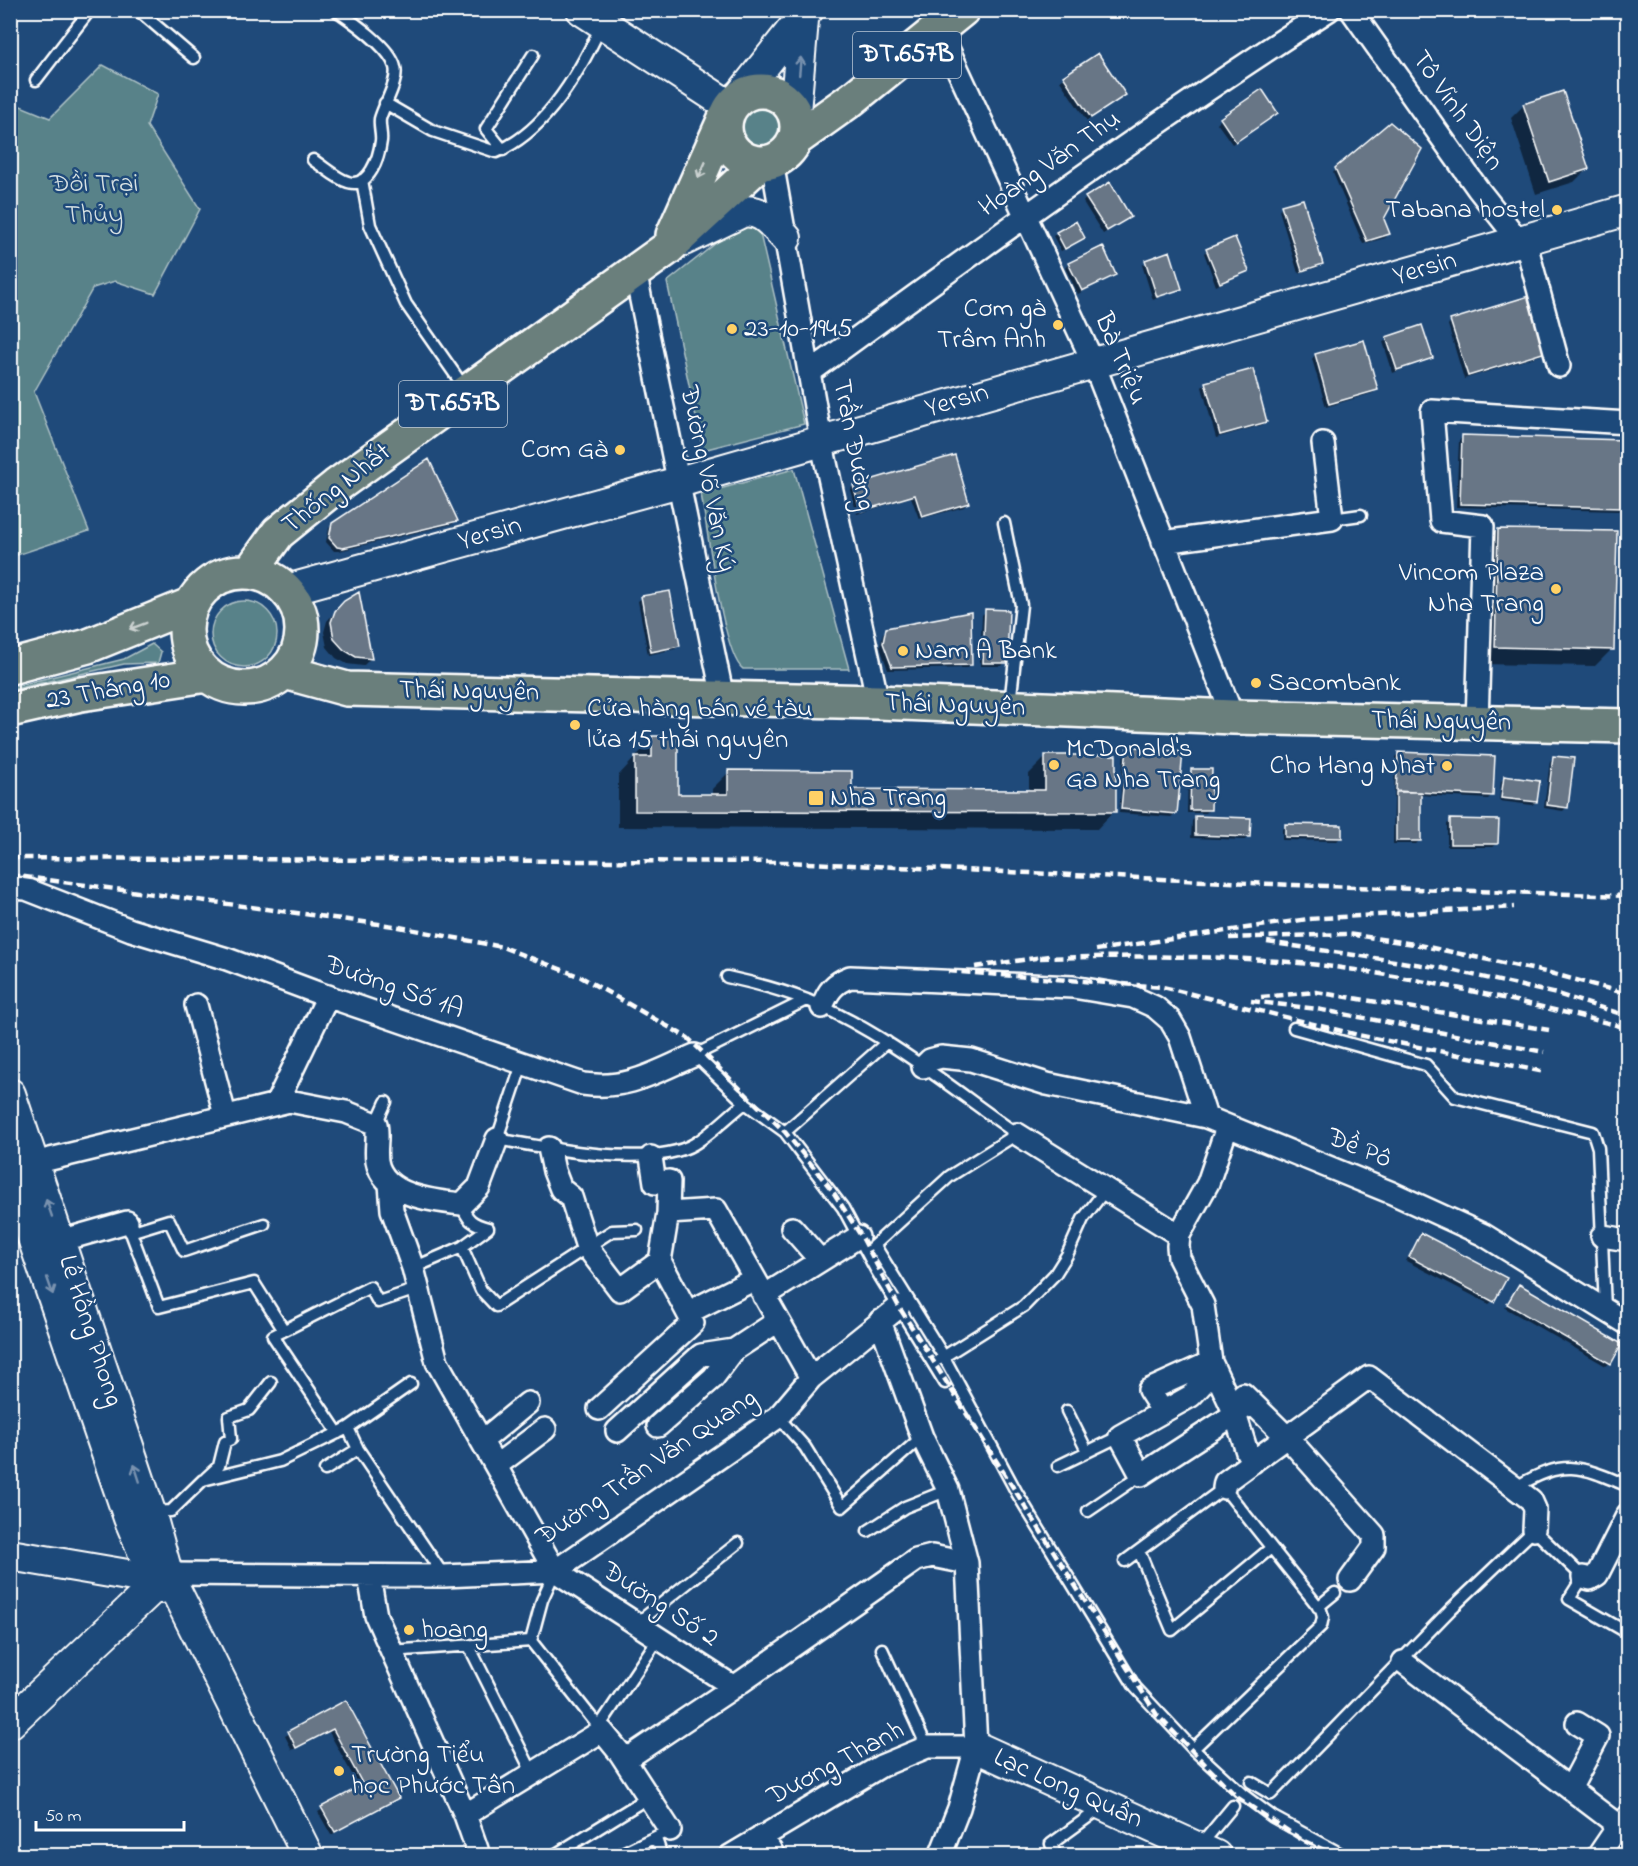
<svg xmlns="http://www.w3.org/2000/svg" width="1638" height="1866" font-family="'Indie Flower',sans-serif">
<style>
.green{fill:#598289;stroke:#acc0c4;stroke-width:1.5}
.shadow{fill:#0007}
.building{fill:#677686;stroke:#fff;stroke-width:1.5}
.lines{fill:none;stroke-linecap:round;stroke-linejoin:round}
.lane-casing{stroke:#fff;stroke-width:15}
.street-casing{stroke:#fff;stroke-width:26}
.secondary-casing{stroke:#fff;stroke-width:34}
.primary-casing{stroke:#fff;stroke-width:38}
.lane{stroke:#1f4a7a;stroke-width:10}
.street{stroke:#1f4a7a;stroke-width:21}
.secondary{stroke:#1f4a7a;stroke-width:30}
.primary{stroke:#6b7f7c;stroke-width:33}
.rail{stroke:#fff;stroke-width:4.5;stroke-dasharray:9 4.5;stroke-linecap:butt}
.oneway{stroke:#7992af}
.oneway2{stroke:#cbd2d1}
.poi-dot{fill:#ffd166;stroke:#1f4a7a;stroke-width:2}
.labels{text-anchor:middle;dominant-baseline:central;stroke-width:5;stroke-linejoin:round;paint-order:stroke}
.shield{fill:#1f4a7a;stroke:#bcc9d7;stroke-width:1.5}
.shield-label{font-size:26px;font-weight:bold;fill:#fff}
.street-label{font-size:27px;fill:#fff;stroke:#1f4a7a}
.park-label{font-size:27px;fill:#d6e0e2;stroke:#1f4a7a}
.poi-label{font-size:27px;fill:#fff;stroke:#1f4a7a;text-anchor:start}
</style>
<rect width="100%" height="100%" fill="#1f4a7a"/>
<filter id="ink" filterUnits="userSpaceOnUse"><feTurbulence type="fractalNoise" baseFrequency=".0167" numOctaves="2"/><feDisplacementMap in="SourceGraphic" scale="12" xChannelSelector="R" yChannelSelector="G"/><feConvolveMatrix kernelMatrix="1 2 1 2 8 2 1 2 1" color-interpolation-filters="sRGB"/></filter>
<g filter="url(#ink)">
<path class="green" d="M 103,65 L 158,94 L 147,126 L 200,209 L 155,294 L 115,281 L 93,288 L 34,392 L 89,531 L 11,557 L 11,102 L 50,118 Z
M743 126a19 19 0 1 1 38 0a19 19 0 1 1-38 0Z
M 755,212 L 804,424 L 703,450 L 667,282 Z
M 794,469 L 849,669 L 743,669 C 723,656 707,525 701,494 Z
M211 634a33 33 0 1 1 66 0a33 33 0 1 1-66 0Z
M 152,644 L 161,652 L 158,663 L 124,664 L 11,690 L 11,687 L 124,659 Z"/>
<path class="shadow" d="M 1098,55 L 1125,95 L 1087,121 L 1060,81 Z
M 1524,105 L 1587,169 L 1574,182 L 1536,194 L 1511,118 Z
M 1273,116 L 1232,144 L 1217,123 L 1221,119 Z
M 1336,169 L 1382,219 L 1389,234 L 1385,238 L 1363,244 L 1333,173 Z
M 1086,198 L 1125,220 L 1103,234 L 1083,202 Z
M 1282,206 L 1322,264 L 1318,267 L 1298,273 L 1279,210 Z
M 1057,233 L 1083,238 L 1061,251 L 1053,236 Z
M 1207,250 L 1248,271 L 1216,286 L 1204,253 Z
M 1169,253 L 1181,288 L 1153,300 L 1142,265 Z
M 1069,264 L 1115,274 L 1078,294 L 1065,268 Z
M 1451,321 L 1544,352 L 1541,355 L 1464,379 L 1448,325 Z
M 1421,327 L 1432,357 L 1393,373 L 1383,342 Z
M 1363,342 L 1377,389 L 1373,393 L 1326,407 L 1312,359 L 1315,355 Z
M 1206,383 L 1266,422 L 1262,425 L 1216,438 L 1202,387 Z
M 1463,437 L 1622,508 L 1618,511 L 1456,507 L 1459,440 Z
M 954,457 L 967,503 L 964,507 L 919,519 L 911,497 L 857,514 L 850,490 L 854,486 Z
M 456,520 L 453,524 L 339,551 L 334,551 L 326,542 L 329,528 L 333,524 Z
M 1498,530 L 1612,649 L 1595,666 L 1478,664 L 1481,547 Z
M 642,598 L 679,646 L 675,649 L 648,655 L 638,601 Z
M 336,611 L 371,658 L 363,666 L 347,664 L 336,658 L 327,647 L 324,632 L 327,621 Z
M 986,611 L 1005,662 L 1002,666 L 980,666 L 982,615 Z
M 887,630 L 971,665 L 967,668 L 888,670 L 880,647 L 883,633 Z
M 653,738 L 676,795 L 712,795 L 712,789 L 729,772 L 851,791 L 1029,791 L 1029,774 L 1046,757 L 1114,811 L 1097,829 L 618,827 L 618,776 Z
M 1128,748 L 1175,814 L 1171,817 L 1119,813 L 1124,752 Z
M 1399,753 L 1492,795 L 1488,799 L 1420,795 L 1419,841 L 1416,844 L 1393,844 L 1395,757 Z
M 1554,757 L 1567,807 L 1563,811 L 1544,808 L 1550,761 Z
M 1192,770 L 1210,809 L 1206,813 L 1187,813 L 1188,774 Z
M 1505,778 L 1536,802 L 1532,805 L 1499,801 L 1501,781 Z
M 1196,817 L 1248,836 L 1245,840 L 1191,838 L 1192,821 Z
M 1451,821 L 1497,844 L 1493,847 L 1447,847 L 1447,824 Z
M 1286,826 L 1340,838 L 1337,841 L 1282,840 L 1282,829 Z
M 1421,1235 L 1493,1301 L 1489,1304 L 1406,1261 Z
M 1519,1286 L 1610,1363 L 1606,1366 L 1505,1308 Z
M 346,1702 L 397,1798 L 331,1835 L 318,1812 L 359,1787 L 329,1732 L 292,1750 L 285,1736 Z"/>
<path class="building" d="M 1098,53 L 1126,95 L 1091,118 L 1063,76 Z
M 1262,89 L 1278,113 L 1236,142 L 1220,118 Z
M 1563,91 L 1589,169 L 1549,182 L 1523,104 Z
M 1390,122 L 1422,149 L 1384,219 L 1390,234 L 1367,241 L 1335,168 Z
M 1110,182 L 1131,217 L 1107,231 L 1085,197 Z
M 1303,199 L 1323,264 L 1302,271 L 1281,205 Z
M 1076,221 L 1085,238 L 1065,249 L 1056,232 Z
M 1235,237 L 1249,271 L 1220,283 L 1206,249 Z
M 1103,246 L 1116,275 L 1082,291 L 1068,263 Z
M 1170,251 L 1182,289 L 1157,297 L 1145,260 Z
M 1529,296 L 1546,352 L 1468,376 L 1450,320 Z
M 1422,325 L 1433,358 L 1397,370 L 1386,337 Z
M 1364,340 L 1378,390 L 1329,404 L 1315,354 Z
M 1253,369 L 1267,422 L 1220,435 L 1205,382 Z
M 1462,435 L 1625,440 L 1623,508 L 1460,504 Z
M 955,455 L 969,503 L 922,517 L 915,495 L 861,511 L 853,485 Z
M 429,459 L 458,521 L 343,548 L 337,547 L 329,538 L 332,523 Z
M 1498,529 L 1617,531 L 1614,650 L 1495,647 Z
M 670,591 L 680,646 L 651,652 L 641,596 Z
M 359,592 L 372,659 L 356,657 L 344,650 L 334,639 L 331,622 L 335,611 L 344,601 Z
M 985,609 L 1009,610 L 1007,663 L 983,663 Z
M 971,612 L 972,665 L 892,667 L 883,643 L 886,628 Z
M 652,736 L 678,736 L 678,794 L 728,794 L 728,770 L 852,771 L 852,789 L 1045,790 L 1045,755 L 1116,755 L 1116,812 L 635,811 L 635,757 L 652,757 Z
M 1127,746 L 1183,752 L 1177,814 L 1121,809 Z
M 1398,752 L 1495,756 L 1493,796 L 1396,791 Z
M 1553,756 L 1574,758 L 1568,808 L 1547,805 Z
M 1191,769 L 1212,769 L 1211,810 L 1190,810 Z
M 1504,776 L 1540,781 L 1537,802 L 1501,798 Z
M 1396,792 L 1421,792 L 1421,841 L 1396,841 Z
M 1195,816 L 1251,818 L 1250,837 L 1195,835 Z
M 1450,819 L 1499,820 L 1498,844 L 1450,844 Z
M 1285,824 L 1342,825 L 1342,838 L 1285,837 Z
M 1421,1233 L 1507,1278 L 1494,1302 L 1409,1257 Z
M 1519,1284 L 1622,1344 L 1611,1364 L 1507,1304 Z
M 346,1700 L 399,1798 L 335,1832 L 321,1807 L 363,1785 L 333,1729 L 296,1748 L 288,1731 Z"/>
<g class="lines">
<g class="lane-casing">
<path id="lane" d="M 138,10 L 194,58
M 36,80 L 90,10
M 385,103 L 433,131 L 496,152 C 546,132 581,70 602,24
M 503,150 L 486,129 L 533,55
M 313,160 C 323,166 337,179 348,182 C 369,189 379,157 381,141 C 382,134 379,127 380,119 C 384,104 399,81 395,67 C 390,47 352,21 336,10
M 362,180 L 370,225 L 406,304 L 466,390
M 1332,519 L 1361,515
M 1004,523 L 1021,605 L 1010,704
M 727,977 C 755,983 781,990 807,1000 C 884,1032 950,1087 1017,1134 L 950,1176 L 871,1248
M 806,1000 L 695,1055 L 745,1103 L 785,1132 L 843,1208 L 876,1270 L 945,1383
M 1294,1028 L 1426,1065 L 1455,1097 L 1593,1132 L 1598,1148 L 1605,1309
M 522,1064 L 497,1139 C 545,1148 652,1169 694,1144 C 712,1133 728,1116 745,1103
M 376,1124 L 386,1102
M 785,1132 L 887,1042
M 462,1204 C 466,1220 473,1224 488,1228
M 127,1222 L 159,1307 L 254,1283 L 283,1329
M 130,1232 L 169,1220 L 184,1251 L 264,1224
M 875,1246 L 944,1357 L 1017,1493 L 1135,1687 L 1193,1749 L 1242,1794 L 1273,1817 L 1345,1856
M 462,1247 L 481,1290 L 496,1306 L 612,1231 L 637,1230
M 413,1268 L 462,1247 L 488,1228
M 940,1359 L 1024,1306 L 1055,1274 L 1067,1255 L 1083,1219 L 1106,1189
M 1067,1411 L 1087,1451
M 778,1417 L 805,1447 L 842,1507 L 922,1437
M 348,1428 L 358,1449 L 444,1576
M 338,1433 L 273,1336 L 370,1287 L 378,1302 L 417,1289
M 1058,1466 L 1120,1436
M 325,1470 L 358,1449
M 206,1478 L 219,1466 L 225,1442 L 231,1439 L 229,1417 L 249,1410 L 271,1382
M 1516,1487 C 1564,1459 1579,1465 1628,1486
M 1088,1511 L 1141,1475
M 153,1512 L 171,1511 L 203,1480 L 280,1461 L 348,1428 L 411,1384
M 868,1531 L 905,1507 L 948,1490
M 1139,1551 L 1172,1630 L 1271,1548
M 1125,1561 L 1224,1488 L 1321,1610 L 1323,1617 L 1321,1626 L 1193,1749
M 1318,1607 L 1335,1593
M 636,1624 L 738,1543
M 531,1641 L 542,1600 L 555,1571
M 469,1646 L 533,1774
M 882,1649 L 927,1747
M 390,1651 L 531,1641 L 602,1731
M 599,1727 L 658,1639
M 1251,1782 L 1271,1794 L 1451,1609 L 1534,1530 L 1583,1577 L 1569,1599 L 1628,1633
M 1628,1807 L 1614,1825 L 1628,1832
M 656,1839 L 662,1856
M 1199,1847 L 1233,1806
M 553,1856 L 649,1797
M 616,1856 L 670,1830
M 1056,1856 L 1051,1844 L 1102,1807"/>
</g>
<g class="street-casing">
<path id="street" d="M 1351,10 L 1478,189 L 1520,242
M 939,29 L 1093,362 L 1233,717
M 772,162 L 821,440 L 878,702
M 1525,240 L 1559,366
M 635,271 L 723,698
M 809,373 C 980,248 1151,124 1329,10
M 1163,542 L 1332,519 L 1323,443
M 1477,723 L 1483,526 L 1441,521 L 1432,411 L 1628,423
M 10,888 L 26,889 L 131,930 L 227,959 L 318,993 L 583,1084 C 629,1090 655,1072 695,1055
M 196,1005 L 225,1115
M 822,1007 C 828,991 834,983 850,977 L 1073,987 L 1133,997 L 1155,1007 L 1170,1020 L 1180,1037 L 1206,1117
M 923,1067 L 930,1060 L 941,1057 L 971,1060 L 1047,1084 L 1206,1117 L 1392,1193 L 1484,1235 L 1628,1324
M 276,1104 L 328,996
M 1227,1127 L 1208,1183 L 1179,1235 L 1178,1246 L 1179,1258 L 1203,1305 L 1211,1362 L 1235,1414 L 1247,1452 L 1253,1462
M 1017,1134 L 1179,1235
M 549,1148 L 554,1171 L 561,1189 L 571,1197 L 587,1247 L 620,1290 L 660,1261 L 668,1213 L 669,1181 L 655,1183 L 651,1157
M 34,1163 L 289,1101 L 346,1112 L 376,1124 C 379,1136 375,1148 377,1161 C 383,1196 433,1201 462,1204 L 479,1187 L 497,1139
M 390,1184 L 392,1210 L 413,1268 L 437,1362 L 555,1571 L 734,1687
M 668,1213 L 716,1210 L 811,1378
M 792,1228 L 820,1260
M 1602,1236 L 1628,1240
M 60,1241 L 127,1222
M 764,1296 L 858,1237
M 689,1312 L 755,1279
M 880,1321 L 922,1437 L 948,1490 L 967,1563 L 976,1747 L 959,1808 L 940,1856
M 1211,1362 L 1204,1382 L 1191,1396 L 1120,1436 L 1141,1475 L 1252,1403
M 1243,1394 L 1288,1438 L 1374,1535 L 1374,1547 L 1350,1580
M 599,1409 L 693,1323 L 660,1261
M 1163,1412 L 1149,1390 L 1211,1362
M 658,1426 L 713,1378 L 734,1350
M 617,1431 L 701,1355 L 734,1350 L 778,1321
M 482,1441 L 528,1403
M 497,1465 L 545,1429
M 1224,1488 L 1225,1482 L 1369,1377 L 1531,1500 L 1535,1509 L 1534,1530
M 170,1574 L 444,1576 L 555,1571 L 778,1417 L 811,1378 L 899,1307
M 369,1576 L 376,1616 L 465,1815 L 477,1849
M 1583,1577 L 1590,1579 L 1597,1575 L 1628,1514
M 1403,1662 L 1611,1820 L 1615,1831 L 1598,1856
M 625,1760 L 734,1687 L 916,1560 L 932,1556 L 967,1563
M 1570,1789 L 1598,1736 L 1577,1723
M 465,1815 L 602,1731 L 620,1753 L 670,1830
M 762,1836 L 774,1856
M 730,1856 L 881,1766 L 927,1747 L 976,1747"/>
</g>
<g class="secondary-casing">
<path id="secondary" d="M 582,10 L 731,107 L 808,10
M 795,112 L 803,20
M 684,240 L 742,212 C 762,208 772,224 786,238
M 287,590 L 679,482 L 1628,210
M 10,1094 L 150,1512 L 166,1569 L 171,1578 L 167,1586 L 161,1588
M 10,1171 L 129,1518 L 145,1556
M 10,1555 L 151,1579
M 171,1581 L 308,1856
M 10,1723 L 155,1586
M 976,1747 L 1216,1856"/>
</g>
<g class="primary-casing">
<path id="primary" d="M725 127a36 36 0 1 1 72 0a36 36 0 1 1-72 0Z
M 796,139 L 852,99 L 962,10
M 673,235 L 726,116
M 250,572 L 278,533 L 336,486 L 668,248 L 760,163
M186 630a58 58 0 1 1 116 0a58 58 0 1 1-116 0Z
M 10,667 L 88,646 L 192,604
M 285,672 L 347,689 L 878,702 L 1233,717 L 1628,726
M 10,710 L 81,694 L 207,675"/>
</g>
<use href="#lane" class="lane"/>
<use href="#street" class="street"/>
<use href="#secondary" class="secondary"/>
<use href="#primary" class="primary"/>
<path class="rail" d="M 10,858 L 786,862 L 1294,885 L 1628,896
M 10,875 L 394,926 L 502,947 L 581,977 L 688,1038 L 785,1132 L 832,1190 L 863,1239 L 899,1307 L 1157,1715 L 1238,1798 L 1302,1840 L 1337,1856
M 1229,938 L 1348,934 L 1414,944 L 1550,973 L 1628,994
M 1267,942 L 1442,968 L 1557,994 L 1628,1016
M 1096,950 L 1308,919 L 1514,907
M 1040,958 C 1138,956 1237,954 1334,967 C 1433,980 1531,1004 1628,1028
M 975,967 L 1049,956
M 948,971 L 1163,987 L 1358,1035 L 1545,1072
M 1261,997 L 1316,992 L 1549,1030
M 1251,1001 L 1317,1009 L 1544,1052"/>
</g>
<defs><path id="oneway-shaft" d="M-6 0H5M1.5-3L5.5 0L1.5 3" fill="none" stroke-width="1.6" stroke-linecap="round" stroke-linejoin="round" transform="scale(1.5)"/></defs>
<g class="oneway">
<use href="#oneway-shaft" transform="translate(800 66) rotate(-85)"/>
<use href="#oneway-shaft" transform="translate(49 1208) rotate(-109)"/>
<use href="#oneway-shaft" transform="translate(50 1286) rotate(71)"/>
<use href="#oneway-shaft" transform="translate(137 1473) rotate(-108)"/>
</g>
<g class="oneway2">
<use href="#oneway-shaft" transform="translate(702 170) rotate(114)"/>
<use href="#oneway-shaft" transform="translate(138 626) rotate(159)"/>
</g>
</g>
<g class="poi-dot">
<circle cx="1557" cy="210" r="6"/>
<circle cx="1058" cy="325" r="6"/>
<circle cx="732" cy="329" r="6"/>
<circle cx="620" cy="450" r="6"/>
<circle cx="1556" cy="589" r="6"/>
<circle cx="903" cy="651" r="6"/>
<circle cx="1256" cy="683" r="6"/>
<circle cx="575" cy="725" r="6"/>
<circle cx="1054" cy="765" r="6"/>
<circle cx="1447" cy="766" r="6"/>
<rect x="808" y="790" width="16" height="16" rx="3"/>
<circle cx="409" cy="1630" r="6"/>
<circle cx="339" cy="1771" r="6"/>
</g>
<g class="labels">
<g class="shield">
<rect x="853" y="32" width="108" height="46" rx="4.5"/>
<rect x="399" y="381" width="108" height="46" rx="4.5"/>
</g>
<g class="shield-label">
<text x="907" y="55">ĐT.657B</text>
<text x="453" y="404">ĐT.657B</text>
</g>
<g class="street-label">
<text transform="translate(1457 111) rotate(55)">Tô Vĩnh Diện</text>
<text transform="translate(1050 164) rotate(-35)">Hoàng Văn Thụ</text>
<text transform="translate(1425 269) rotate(-16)">Yersin</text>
<text transform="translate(1120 359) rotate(67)">Bà Triệu</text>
<text transform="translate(957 401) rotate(-16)">Yersin</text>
<text transform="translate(853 445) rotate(79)">Trần Đường</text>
<text transform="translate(707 479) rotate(78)">Đường Võ Văn Ký</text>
<text transform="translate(337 489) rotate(-38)">Thống Nhất</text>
<text transform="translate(490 534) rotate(-16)">Yersin</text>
<text transform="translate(108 691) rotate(-10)">23 Tháng 10</text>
<text transform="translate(469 692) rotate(1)">Thái Nguyên</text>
<text transform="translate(955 706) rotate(2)">Thái Nguyên</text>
<text transform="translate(1441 722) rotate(1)">Thái Nguyên</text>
<text transform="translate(394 988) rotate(19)">Đường Số 1A</text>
<text transform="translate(1359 1149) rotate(22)">Đề Pô</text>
<text transform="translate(90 1331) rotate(72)">Lê Hồng Phong</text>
<text transform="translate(647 1468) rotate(-34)">Đường Trần Văn Quang</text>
<text transform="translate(660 1605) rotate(33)">Đường Số 2</text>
<text transform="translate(836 1764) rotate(-28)">Dương Thanh</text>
<text transform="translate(1068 1789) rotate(24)">Lạc Long Quân</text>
</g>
<g class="park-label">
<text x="94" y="184">Đồi Trại<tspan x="94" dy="31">Thủy</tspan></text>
</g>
<g class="poi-label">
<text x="1545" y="210" text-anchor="end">Tabana hostel</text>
<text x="1046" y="309" text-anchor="end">Cơm gà<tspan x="1046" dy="31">Trâm Anh</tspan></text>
<text x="744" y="329">23-10-1945</text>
<text x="608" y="450" text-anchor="end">Cơm Gà</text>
<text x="1544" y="573" text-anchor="end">Vincom Plaza<tspan x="1544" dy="31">Nha Trang</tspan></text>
<text x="915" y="651">Nam A Bank</text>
<text x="1268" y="683">Sacombank</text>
<text x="587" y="709">Cửa hàng bán vé tàu<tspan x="587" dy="31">lửa 15 thái nguyên</tspan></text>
<text x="1066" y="749">McDonald's<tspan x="1066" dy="31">Ga Nha Trang</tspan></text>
<text x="1435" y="766" text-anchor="end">Cho Hang Nhat</text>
<text x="830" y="798">Nha Trang</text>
<text x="421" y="1630">hoang</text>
<text x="351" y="1755">Trường Tiểu<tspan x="351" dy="31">học Phước Tân</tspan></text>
</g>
</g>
<rect width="1638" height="1866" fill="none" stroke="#1f4a7a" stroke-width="36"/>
<rect x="18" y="18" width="1602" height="1830" fill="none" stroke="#fff" stroke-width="2" filter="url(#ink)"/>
<path d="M36 1821v9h148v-9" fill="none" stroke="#ffffff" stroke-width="3"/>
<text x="45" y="1821" font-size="18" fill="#ffffff" stroke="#1f4a7a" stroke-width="4.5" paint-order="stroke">50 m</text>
</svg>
